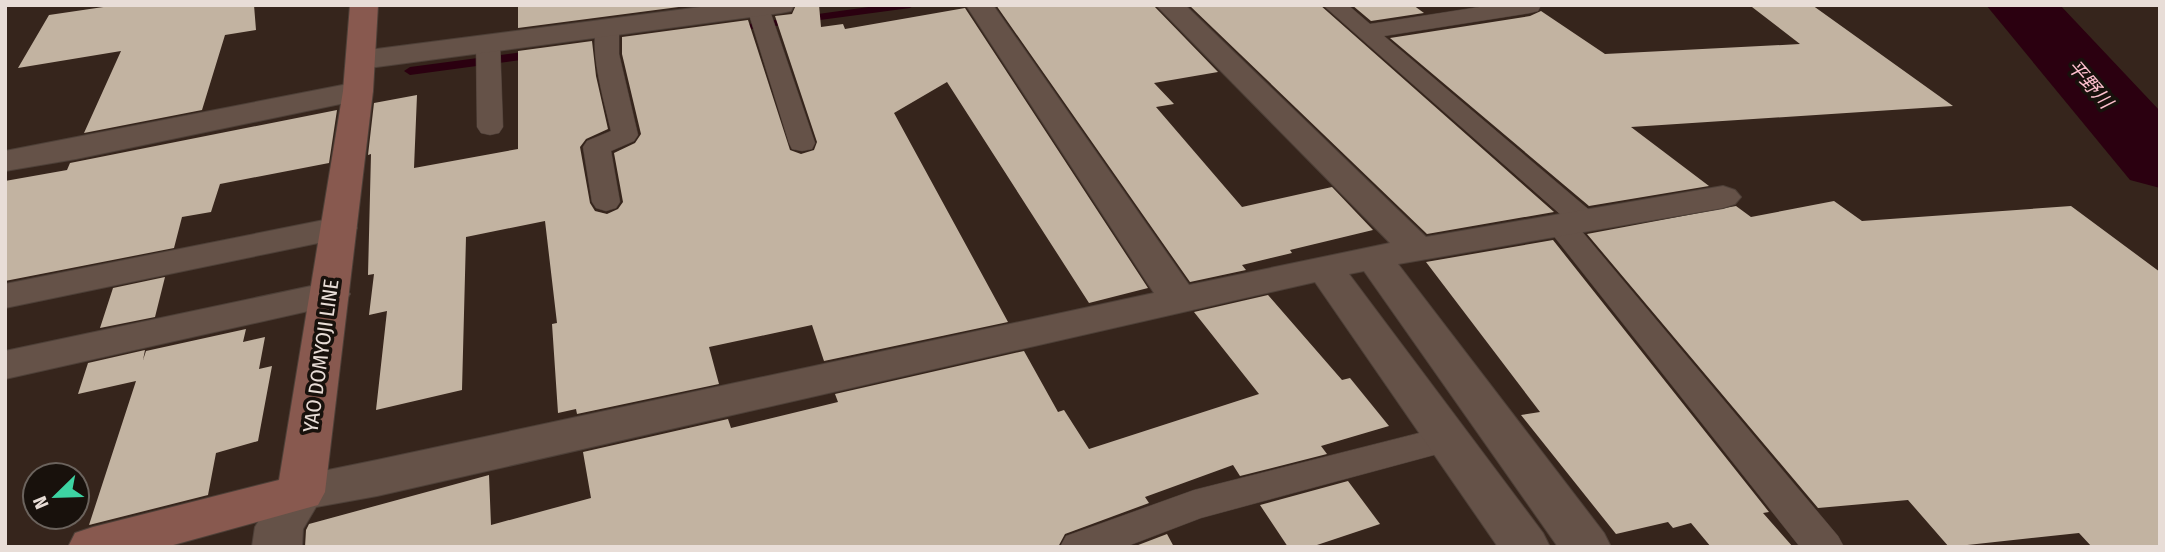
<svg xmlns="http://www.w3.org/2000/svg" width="2165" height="552" font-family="'Fira Sans Condensed','Noto Sans JP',sans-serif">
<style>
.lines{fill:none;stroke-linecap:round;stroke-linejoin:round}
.stream{fill:#2b0010;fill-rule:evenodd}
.river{fill:#2b0010;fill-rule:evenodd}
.building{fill:#c2b3a1}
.service-casing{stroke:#4e4038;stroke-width:1}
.minor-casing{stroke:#4e4038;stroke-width:2}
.secondary-casing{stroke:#4e4038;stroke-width:2}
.service{fill:#655248;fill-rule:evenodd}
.minor{fill:#655248;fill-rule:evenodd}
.secondary{fill:#88594f;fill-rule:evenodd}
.labels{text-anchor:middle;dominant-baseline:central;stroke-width:7;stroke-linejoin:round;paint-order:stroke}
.far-water-label{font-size:19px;font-style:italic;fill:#fec0ce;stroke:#18110c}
.street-label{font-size:21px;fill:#e8ddd7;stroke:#18110c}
</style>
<rect width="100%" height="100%" fill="#36251c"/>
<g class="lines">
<path class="stream" d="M 883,5 L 915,5 L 910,8 L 752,29 L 746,26 L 752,23 Z
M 539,50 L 543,51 L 543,57 L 410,75 L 404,71 L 410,67 Z"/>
<path class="river" d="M 1986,5 L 2060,5 L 2160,111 L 2160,188 L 2130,180 Z"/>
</g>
<path class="building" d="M 117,5 L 254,5 L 256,30 L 225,35 L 202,110 L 84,133 L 121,51 L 18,68 L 49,15 Z
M 518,5 L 694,5 L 518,28 Z
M 796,5 L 819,5 L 821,27 L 843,24 L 845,29 L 965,8 L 1148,288 L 1089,303 L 947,82 L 894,113 L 1008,322 L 824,361 L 812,325 L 709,347 L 719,384 L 577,414 L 576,409 L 558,413 L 552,324 L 557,323 L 545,221 L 466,237 L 462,390 L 376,410 L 387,311 L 369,315 L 374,274 L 368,275 L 371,154 L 368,155 L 374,103 L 417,95 L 414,168 L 518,149 L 518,51 L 592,41 L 596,76 L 608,129 L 586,139 L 580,147 L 590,203 L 595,211 L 607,214 L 618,209 L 623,202 L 614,153 L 635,143 L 641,134 L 622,54 L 622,37 L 748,20 L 790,150 L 801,154 L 814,150 L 817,142 L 775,16 L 792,14 Z
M 996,5 L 1153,5 L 1218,72 L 1154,83 L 1174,104 L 1156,107 L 1242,207 L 1332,187 L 1373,230 L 1290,250 L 1292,253 L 1242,265 L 1246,270 L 1190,282 Z
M 1189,5 L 1320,5 L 1554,212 L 1427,234 Z
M 1352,5 L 1413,5 L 1424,13 L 1371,21 Z
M 1754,5 L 1812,5 L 1953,106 L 1631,127 L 1709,186 L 1589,206 L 1390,38 L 1530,16 L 1541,11 L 1605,54 L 1800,44 L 1752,7 Z
M 337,110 L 329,163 L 220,184 L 211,212 L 182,217 L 174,248 L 5,281 L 5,181 L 67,170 L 70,163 Z
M 1834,201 L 1862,221 L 2071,206 L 2160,272 L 2160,547 L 2092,547 L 2079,533 L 1949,547 L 1908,500 L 1818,508 L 1587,234 L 1736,206 L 1751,217 Z
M 1553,240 L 1769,512 L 1763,513 L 1793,547 L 1711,547 L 1691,523 L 1673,528 L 1668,522 L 1616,534 L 1521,415 L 1540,412 L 1426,262 Z
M 165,277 L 155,317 L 100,328 L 113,288 Z
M 1268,295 L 1342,380 L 1350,378 L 1389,426 L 1321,446 L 1327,454 L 1240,476 L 1233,465 L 1145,497 L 1149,503 L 1065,534 L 1058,547 L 305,547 L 306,530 L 309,524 L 489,475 L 491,525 L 591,498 L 583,452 L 728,419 L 731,428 L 838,402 L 835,394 L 1024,351 L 1058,412 L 1064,410 L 1089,449 L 1259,394 L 1194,312 Z
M 246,329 L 243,342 L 265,337 L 259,369 L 272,366 L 258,441 L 216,453 L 208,495 L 89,525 L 136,381 L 78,394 L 88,363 L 145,350 L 143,360 L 146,351 Z
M 1348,481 L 1380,524 L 1311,547 L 1288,547 L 1260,505 Z
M 1167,534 L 1174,547 L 1133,547 Z"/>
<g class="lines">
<g class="service-casing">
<path id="service" d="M 749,5 L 767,5 L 769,8 L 815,143 L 812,149 L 802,151 L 792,149 L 789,143 L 747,8 Z
M 1323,5 L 1348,5 L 1370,24 L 1492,5 L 1541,5 L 1538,11 L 1530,13 L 1384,36 L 1594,214 L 1599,220 L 1594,226 L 1579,228 L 1838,536 L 1844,547 L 1800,547 L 1549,230 L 1545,224 L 1549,218 L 1561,215 Z
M 607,21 L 615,23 L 619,28 L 619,54 L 638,135 L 634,141 L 611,151 L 620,202 L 616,208 L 606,211 L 596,208 L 592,202 L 583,147 L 587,141 L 611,131 C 606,108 586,42 599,23 Z
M 488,36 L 496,38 L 500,43 L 503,127 L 499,133 L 490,135 L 481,133 L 477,127 L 476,43 L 480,38 Z
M 1447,426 L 1460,430 L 1466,439 L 1460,448 L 1201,518 L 1125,547 L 1060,547 L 1066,536 L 1194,490 Z"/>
</g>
<g class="minor-casing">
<path id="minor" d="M 716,5 L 794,5 L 791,11 L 781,13 L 361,69 L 351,66 L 346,60 L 351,54 L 361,51 Z
M 966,5 L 993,5 L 1189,285 L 1390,243 L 1156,5 L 1185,5 L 1426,237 L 1723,186 L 1735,190 L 1741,197 L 1735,204 L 1723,208 L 1398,264 L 1604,533 L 1611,547 L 1558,547 L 1364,271 L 1349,274 L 1543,533 L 1550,547 L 1498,547 L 1315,282 L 377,496 L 316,507 L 303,529 L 302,547 L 252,547 L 255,527 L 284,479 L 377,460 L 1154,293 Z
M 358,82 L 369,84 L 373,91 L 369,98 L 76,159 L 5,171 L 5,151 Z
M 339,217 L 352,220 L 357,228 L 352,236 L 5,308 L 5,284 Z
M 330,282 L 344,285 L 350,294 L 344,303 L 5,379 L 5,351 Z"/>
</g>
<g class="secondary-casing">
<path id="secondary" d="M 350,5 L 378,5 L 373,91 L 325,492 L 318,505 L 166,547 L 68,547 L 75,533 L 93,527 L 279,480 L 343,91 Z"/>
</g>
<use href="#service" class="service"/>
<use href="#minor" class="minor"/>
<use href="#secondary" class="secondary"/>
</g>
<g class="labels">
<g class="far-water-label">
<text transform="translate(2090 84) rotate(49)">平野川</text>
</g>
<g class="street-label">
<text transform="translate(321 356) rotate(-82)">YAO DOMYOJI LINE</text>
</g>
</g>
<rect width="2165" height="552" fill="none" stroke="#e8ddd7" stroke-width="14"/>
<g transform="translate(56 496) rotate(247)"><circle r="33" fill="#18110c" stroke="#6b635d" stroke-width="2"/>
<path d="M0-5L12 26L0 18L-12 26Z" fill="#3dd4a3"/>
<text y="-10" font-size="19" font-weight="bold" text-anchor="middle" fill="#e8ddd7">N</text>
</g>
</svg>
